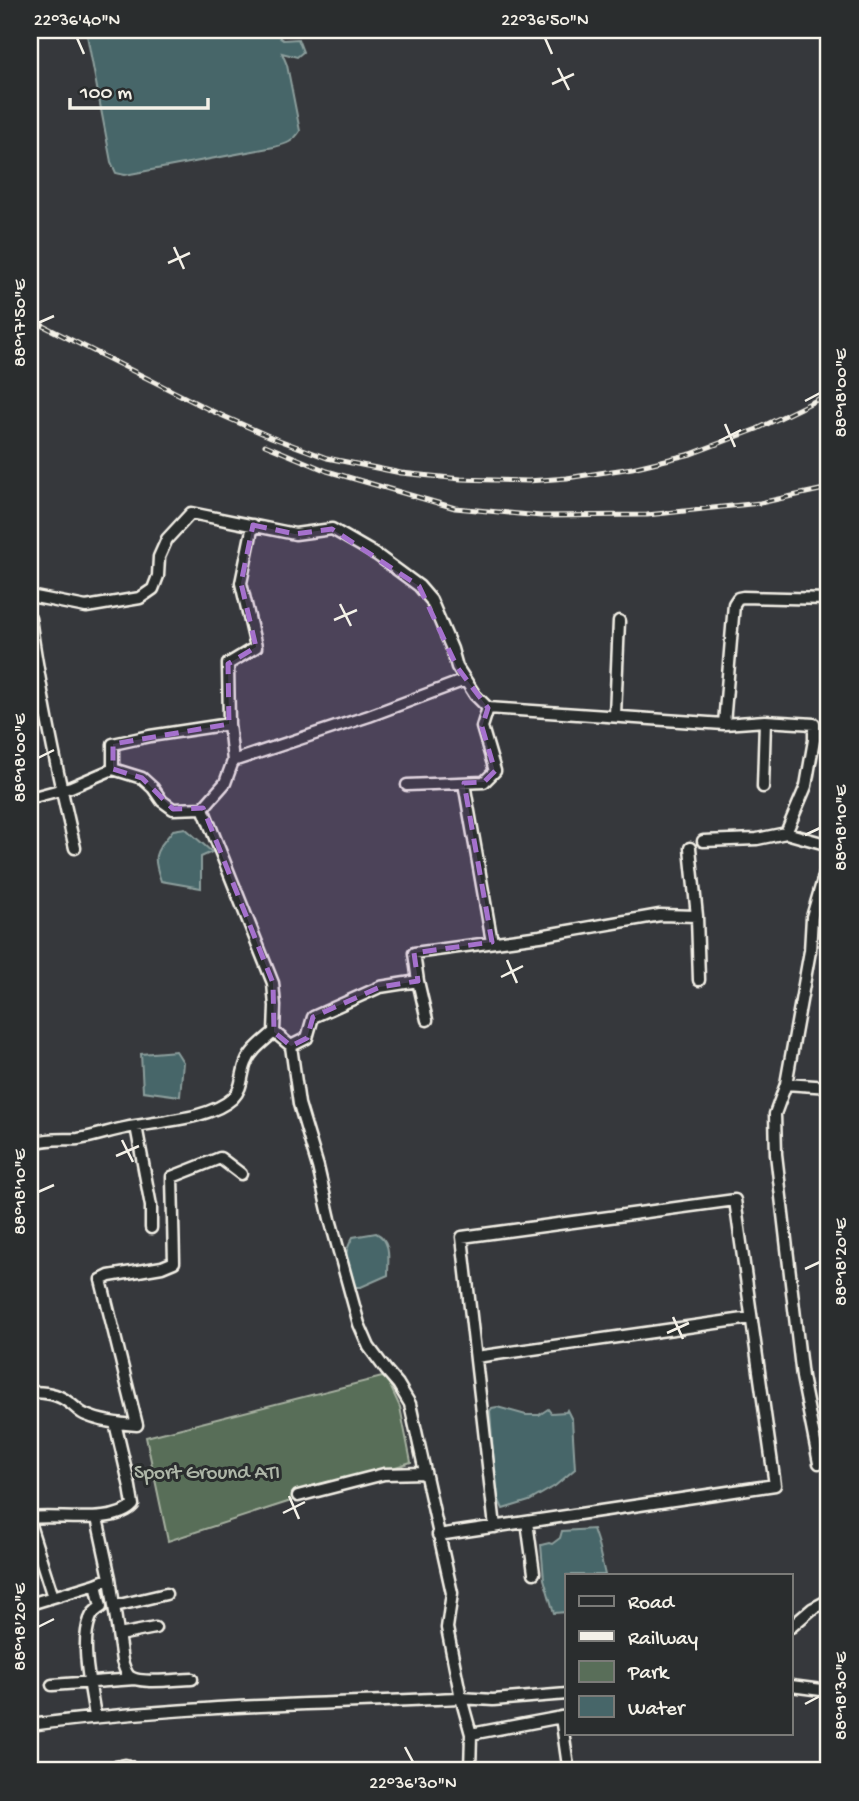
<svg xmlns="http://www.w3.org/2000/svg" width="859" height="1801" font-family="'Gochi Hand',sans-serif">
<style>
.green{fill:#596e59;stroke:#a6b0a0;stroke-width:2}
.water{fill:#476669;stroke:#8c9e9c;stroke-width:2}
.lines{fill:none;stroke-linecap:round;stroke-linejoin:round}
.minor-casing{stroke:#f4f1e8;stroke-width:15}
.minor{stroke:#2a2d2e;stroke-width:10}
.rail-casing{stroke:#f4f1e8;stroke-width:5}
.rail{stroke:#2a2d2e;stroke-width:2.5;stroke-dasharray:8;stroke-linecap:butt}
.marked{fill:#a571cd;fill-opacity:0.2;stroke:#a571cd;stroke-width:5;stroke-dasharray:14 9;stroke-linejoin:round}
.ticks{fill:none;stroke:#f4f1e8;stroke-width:2.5}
.labels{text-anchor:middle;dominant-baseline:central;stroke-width:6;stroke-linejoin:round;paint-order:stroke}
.park-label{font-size:21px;fill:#aeb6a8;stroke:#2a2d2e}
.neatline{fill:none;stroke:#f4f1e8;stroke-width:2.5}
.ticks-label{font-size:18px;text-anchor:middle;fill:#f4f1e8}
</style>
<rect width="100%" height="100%" fill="#36383c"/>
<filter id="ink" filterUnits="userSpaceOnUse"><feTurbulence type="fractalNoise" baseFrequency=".0143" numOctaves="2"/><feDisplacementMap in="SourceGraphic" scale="14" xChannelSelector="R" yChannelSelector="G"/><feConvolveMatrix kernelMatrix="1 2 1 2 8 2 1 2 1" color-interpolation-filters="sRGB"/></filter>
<g filter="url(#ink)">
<path class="green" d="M 382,1377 L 387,1379 L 400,1407 L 411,1462 L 168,1541 L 146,1437 Z"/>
<path class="water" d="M 86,30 L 278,30 L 280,38 L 283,40 L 298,39 L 303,52 L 297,57 L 282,53 L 287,65 L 300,131 C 293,142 287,144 274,147 L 125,175 L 116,173 L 111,162 Z
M 185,828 L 212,852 L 201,857 L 201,888 L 161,881 C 151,853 155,853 173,830 Z
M 176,1051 L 183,1062 L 180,1096 L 143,1091 L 141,1054 Z
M 376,1233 C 392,1241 388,1259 388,1275 L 361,1287 L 354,1287 C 346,1266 341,1257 353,1237 Z
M 497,1407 L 526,1415 L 539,1415 L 548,1409 L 551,1413 L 566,1412 L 567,1410 L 572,1420 L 575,1469 L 555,1486 L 529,1501 L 503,1509 L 496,1494 L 490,1411 L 492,1408 Z
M 593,1529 L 597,1541 L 605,1575 L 567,1575 L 567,1612 L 554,1613 L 544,1579 L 541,1545 L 549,1543 L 552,1544 L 560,1538 L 562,1531 Z"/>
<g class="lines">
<g class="minor-casing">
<path id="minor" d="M 30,596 L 86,607 L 140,598 L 153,589 L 158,576 L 159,557 L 167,539 L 191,513 L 295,534 L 332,529 L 377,555 L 419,586 L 431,600 L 452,649 L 457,667 L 475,695 L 488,708 L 724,724 L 765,721 L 814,724 L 814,740 L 806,786 L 786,833 L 829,845
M 30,618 C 41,695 57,772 75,848
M 615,715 L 619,621
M 724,724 L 734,604 L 738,598 L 743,597 L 829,599
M 233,761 L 369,716 L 465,680
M 113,769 L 113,744 L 150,736 L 229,724
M 464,783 L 492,942
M 407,785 L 484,782 L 495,771 L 482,727 L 488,708
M 763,787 L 765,721
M 30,798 L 71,787 L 113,769 L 142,778 L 153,788 L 162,801 L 173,809 L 203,808 L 225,783 L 233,761 L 229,724 L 228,664 L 256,647 L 241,583 L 253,525
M 703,841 L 757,839 L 786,833
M 690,848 L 697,916 L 699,980
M 418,981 L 427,1020
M 274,1032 L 291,1046 L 307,1038 L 313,1017 L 380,987 L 418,981 L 414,953 L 540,936 L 660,915 L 697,916
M 291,1046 L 299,1104 L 318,1167 L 330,1219 L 359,1324 L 369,1347 L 386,1370 L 398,1384 L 410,1404 L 452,1593 L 447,1628 L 461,1698 L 493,1700 L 567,1694
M 786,1084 L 829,1087
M 136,1126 L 151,1206 L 151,1228
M 30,1144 C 46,1138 61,1140 78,1139 C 93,1137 110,1131 125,1128 C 157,1121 209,1120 233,1098 C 243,1088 241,1075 246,1063 C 251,1050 264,1041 274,1032 L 275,1006 L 273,983 L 203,808
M 476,1357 L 751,1318
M 30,1392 C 43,1392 57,1393 68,1402 C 75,1406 78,1412 86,1415 C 102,1422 120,1424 137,1425 L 101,1280 L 109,1276 L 162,1267 L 174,1262 L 172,1177 L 220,1158 L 241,1174
M 819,1463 L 802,1377 L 776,1154 L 775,1114 L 786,1084 L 810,951 L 812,917 L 829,859
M 298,1496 L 384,1474 L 424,1473
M 30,1518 C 57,1514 114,1526 133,1505 L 130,1487 L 115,1423
M 97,1518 L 110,1578
M 527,1522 L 534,1573
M 30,1525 L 53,1597
M 438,1535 L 775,1485 L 735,1200 L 462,1237 L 495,1527
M 30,1604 L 96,1584 L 110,1578 L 122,1661 C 124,1666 125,1672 129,1676 C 139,1685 178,1679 192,1679
M 115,1606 L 166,1594
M 791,1627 L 812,1609 L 829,1600
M 119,1635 L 155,1628
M 52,1685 L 135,1679
M 791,1686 L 829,1691
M 95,1716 C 91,1689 80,1645 90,1619 C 92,1613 96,1610 101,1607 L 96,1584
M 30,1725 C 173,1706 317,1704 461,1698 L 471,1734
M 94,1771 L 125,1765 L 129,1766 L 132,1771
M 470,1771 L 471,1734 L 567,1716
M 559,1771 L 568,1766 L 561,1717"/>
</g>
<use href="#minor" class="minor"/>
<g class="rail-casing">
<path id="rail" d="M 30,319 L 212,411 L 271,437 L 327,458 L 401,473 L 461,479 L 528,481 L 567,478 L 632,468 L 691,454 L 757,429 L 829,394
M 265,445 L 327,471 L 455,508 L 541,516 L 647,515 L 760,503 L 829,488"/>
</g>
<use href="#rail" class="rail"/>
</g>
</g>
<path class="marked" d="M 253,525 L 295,534 L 332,529 L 419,586 L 457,667 L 488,708 L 482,727 L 495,771 L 484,782 L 464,783 L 492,942 L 414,953 L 418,981 L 380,987 L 313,1017 L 307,1038 L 291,1046 L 274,1032 L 273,983 L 203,808 L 173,809 L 142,778 L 113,769 L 113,744 L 229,724 L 228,664 L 256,647 L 241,583 Z"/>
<path class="ticks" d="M 77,38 L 84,54M 545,38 L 552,54M 558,68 L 569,90M 552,84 L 574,74M 174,247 L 184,269M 168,263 L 190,253M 38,323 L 54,316M 805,401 L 820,393M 725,424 L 735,447M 719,441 L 741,430M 340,604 L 351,626M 334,620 L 357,610M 38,758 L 54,750M 805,835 L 820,828M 507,960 L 517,983M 501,977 L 523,966M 122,1140 L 133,1162M 116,1156 L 139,1146M 38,1192 L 54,1185M 805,1269 L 820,1262M 673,1317 L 683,1339M 667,1333 L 689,1323M 289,1496 L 299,1519M 283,1513 L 305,1502M 38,1627 L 54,1619M 805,1704 L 820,1696M 405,1747 L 413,1762"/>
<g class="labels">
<g class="park-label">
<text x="207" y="1474">Sport Ground ATI</text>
</g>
</g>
<rect width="859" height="1801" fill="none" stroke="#2a2d2e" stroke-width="77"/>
<rect x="565" y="1574" width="228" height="161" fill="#2a2d2e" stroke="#7b7b78" stroke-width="2"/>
<rect x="579" y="1596" width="35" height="10" fill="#2a2d2e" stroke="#7b7b78" stroke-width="2"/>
<text x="628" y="1608" font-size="21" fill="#f4f1e8">Road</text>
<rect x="579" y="1631" width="35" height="10" fill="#f4f1e8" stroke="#7b7b78" stroke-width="2"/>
<text x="628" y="1644" font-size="21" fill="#f4f1e8">Railway</text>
<rect x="579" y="1661" width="35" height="21" fill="#596e59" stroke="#7b7b78" stroke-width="2"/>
<text x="628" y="1678" font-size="21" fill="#f4f1e8">Park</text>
<rect x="579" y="1696" width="35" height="21" fill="#476669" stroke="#7b7b78" stroke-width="2"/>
<text x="628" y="1714" font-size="21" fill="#f4f1e8">Water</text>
<path d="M70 98v10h138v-10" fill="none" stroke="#f4f1e8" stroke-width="3.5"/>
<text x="80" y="98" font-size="21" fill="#f4f1e8" stroke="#2a2d2e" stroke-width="5" paint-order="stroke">100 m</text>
<rect x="38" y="38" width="782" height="1724" class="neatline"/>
<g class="ticks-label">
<text x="77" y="25">22°36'40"N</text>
<text x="545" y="25">22°36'50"N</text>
<text transform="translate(19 323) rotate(-90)" y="6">88°17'50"E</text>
<text transform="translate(840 393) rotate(-90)" y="6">88°18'00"E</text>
<text transform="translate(19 758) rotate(-90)" y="6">88°18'00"E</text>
<text transform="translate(840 828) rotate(-90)" y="6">88°18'10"E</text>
<text transform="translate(19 1192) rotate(-90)" y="6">88°18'10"E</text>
<text transform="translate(840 1262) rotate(-90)" y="6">88°18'20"E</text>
<text transform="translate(19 1627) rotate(-90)" y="6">88°18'20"E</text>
<text transform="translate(840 1696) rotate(-90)" y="6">88°18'30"E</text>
<text x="413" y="1788">22°36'30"N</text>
</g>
</svg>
